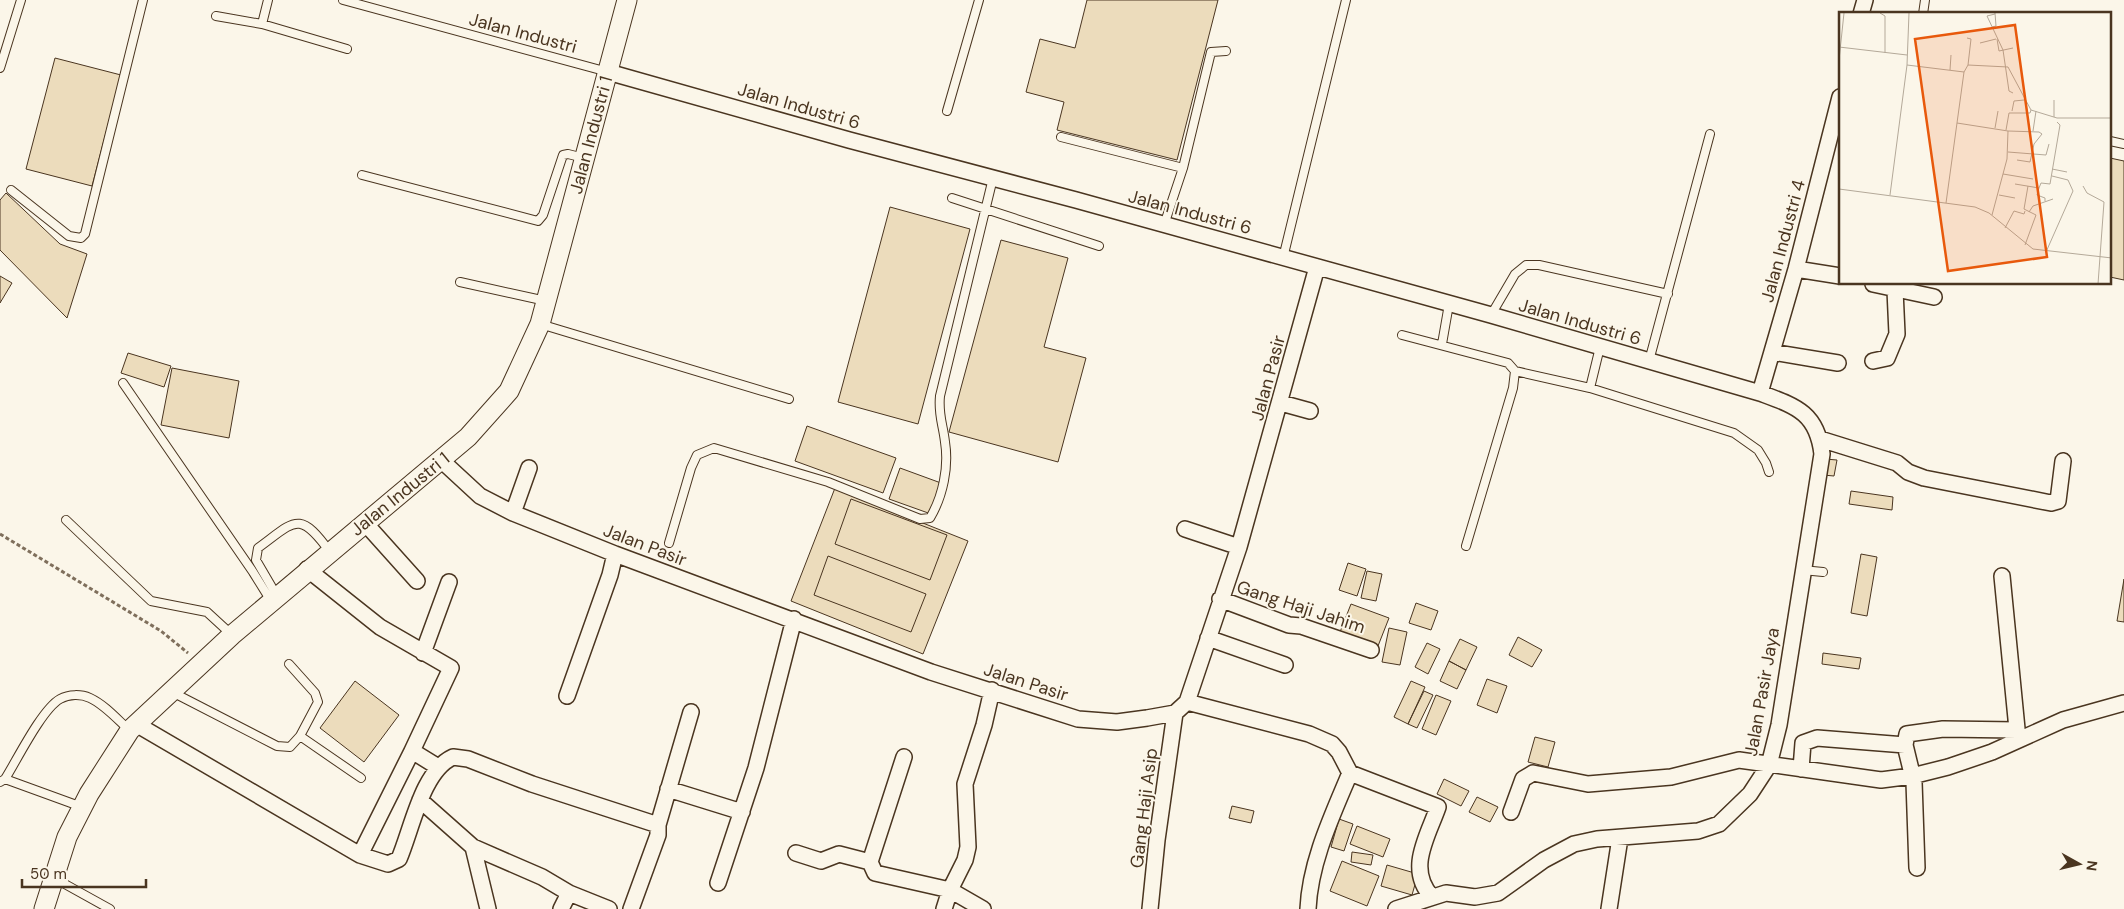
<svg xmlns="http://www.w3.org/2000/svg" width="2124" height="909" font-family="'DM Sans',sans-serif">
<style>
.building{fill:#ecdcbc;stroke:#4a3520}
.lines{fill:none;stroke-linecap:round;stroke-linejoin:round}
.service-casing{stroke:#4a3520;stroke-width:10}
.minor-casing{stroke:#4a3520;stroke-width:18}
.tertiary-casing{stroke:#4a3520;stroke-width:21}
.path{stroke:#7f6f5c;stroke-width:3;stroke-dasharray:4 2.5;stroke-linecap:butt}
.service{stroke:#fbf6e9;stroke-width:8}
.minor{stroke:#fbf6e9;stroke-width:15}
.tertiary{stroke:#fbf6e9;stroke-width:19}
.labels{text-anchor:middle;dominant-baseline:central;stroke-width:4;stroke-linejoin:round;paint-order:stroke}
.street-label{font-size:18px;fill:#4a3520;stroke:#fbf6e9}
.inset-road{fill:none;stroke:#b4a999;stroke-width:1}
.view{fill:#e8590c;fill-opacity:0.15;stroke:#e8590c;stroke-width:2.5}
.inset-edge{fill:none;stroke:#4a3520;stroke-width:2.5}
</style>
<rect width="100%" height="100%" fill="#fbf6e9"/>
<path class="building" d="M 1087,0 L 1218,0 L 1177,160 L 1057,130 L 1064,102 L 1026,92 L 1040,39 L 1075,48 Z
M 55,58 L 121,75 L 92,186 L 26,169 Z
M 2110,158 L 2124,161 L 2124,280 L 2110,277 Z
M 6,193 L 60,244 L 87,254 L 67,318 L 0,250 L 0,200 Z
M 890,207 L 970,229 L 918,424 L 838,402 Z
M 1001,240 L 1068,258 L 1044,347 L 1086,358 L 1058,462 L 949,432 Z
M 0,276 L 12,283 L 0,303 Z
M 128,353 L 171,366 L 164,387 L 121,373 Z
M 172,368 L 239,381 L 229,438 L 161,425 Z
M 807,426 L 896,458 L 883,493 L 795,461 Z
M 1825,459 L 1837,460 L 1834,476 L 1823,475 Z
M 900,468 L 941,483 L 931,514 L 889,499 Z
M 835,488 L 968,541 L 923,654 L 791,601 Z
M 1851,491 L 1893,497 L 1892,510 L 1849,504 Z
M 851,499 L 947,535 L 930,580 L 835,544 Z
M 1861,554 L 1877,557 L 1867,616 L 1851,613 Z
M 828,556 L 926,594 L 911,632 L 814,595 Z
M 1348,563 L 1366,569 L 1357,596 L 1339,590 Z
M 1367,571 L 1382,574 L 1376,601 L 1361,598 Z
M 2124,579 L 2124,622 L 2117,621 Z
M 1416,603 L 1438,611 L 1431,630 L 1409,623 Z
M 1351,604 L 1389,618 L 1378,646 L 1340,632 Z
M 1389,628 L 1407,632 L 1400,665 L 1382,662 Z
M 1518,637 L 1542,650 L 1532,667 L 1509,655 Z
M 1460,639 L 1477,647 L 1466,670 L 1449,661 Z
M 1427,643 L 1440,649 L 1428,674 L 1415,667 Z
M 1823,653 L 1861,658 L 1859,669 L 1822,664 Z
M 1449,661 L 1466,670 L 1457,689 L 1440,681 Z
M 1487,679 L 1507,686 L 1497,713 L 1477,705 Z
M 355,681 L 399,715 L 364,762 L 320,728 Z
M 1411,681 L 1425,687 L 1408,724 L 1394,717 Z
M 1424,691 L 1433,695 L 1417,728 L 1408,724 Z
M 1436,695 L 1451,701 L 1436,735 L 1422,729 Z
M 1535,737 L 1555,742 L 1548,767 L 1528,762 Z
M 1444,779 L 1469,791 L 1461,806 L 1437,794 Z
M 1477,797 L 1498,807 L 1490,822 L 1469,812 Z
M 1232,806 L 1254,811 L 1251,823 L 1229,818 Z
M 1339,819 L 1353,824 L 1344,851 L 1331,847 Z
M 1357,826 L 1390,839 L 1383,857 L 1350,844 Z
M 1352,852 L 1373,855 L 1371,865 L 1351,862 Z
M 1342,861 L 1379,876 L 1367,906 L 1330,891 Z
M 1387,865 L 1418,874 L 1412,895 L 1381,886 Z"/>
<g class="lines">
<g class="service-casing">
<path id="service" d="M 343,0 L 608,72
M 1923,14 L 1925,0
M 216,16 L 262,24 L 347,49
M 262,24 L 268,0
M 0,68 L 21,0
M 947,111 L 979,0
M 1061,137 L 1183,168
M 2110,141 L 2124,144
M 362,175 L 538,221 L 543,215 L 563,155 L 568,154 L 584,158
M 11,190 L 69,236 L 81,238 L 85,234 L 143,0
M 952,198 L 1099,246
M 1164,225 L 1183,168 L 1211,52 L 1226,51
M 1283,258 L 1346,0
M 460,282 L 546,301
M 1491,315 L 1515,274 L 1526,265 L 1539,265 L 1668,294
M 540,324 L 789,399
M 1402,335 L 1508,363 L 1515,371 L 1513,388 L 1466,546
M 1442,344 L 1449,304
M 1649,361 L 1710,134
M 1515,371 L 1590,388 L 1734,433 L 1758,450 L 1766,463 L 1769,472
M 123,383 L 253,572 L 271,601
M 1590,388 L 1600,347
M 66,520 L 151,601 L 207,612 L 232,635
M 669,543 L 691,468 L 697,455 L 714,448 L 828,482 L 920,519 L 930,518 C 943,496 949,467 945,442 C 943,424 938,415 940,396 L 993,178
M 1802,570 L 1823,572
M 277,596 L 256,560 L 258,548 C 295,521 299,509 330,552
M 172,692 L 277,746 L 290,747 L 300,736 L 318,702 L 315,693 L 289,664
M 300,736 L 361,778
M 5,779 L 82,807
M 0,782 L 5,779 C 17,760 42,709 60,699 C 69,694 81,694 90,698 C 105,705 117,719 129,730
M 54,878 L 110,909"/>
</g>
<g class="minor-casing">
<path id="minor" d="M 1861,14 L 1865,0
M 608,72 L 849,140 L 1076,200 L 1491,315 L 1760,393 C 1795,406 1817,412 1822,454 L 1779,725 L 1769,765 L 1750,794 L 1719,824 L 1698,831 L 1597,839 L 1574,844 L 1544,860 L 1498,893 L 1475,897 L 1446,893 L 1396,909
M 1796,269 L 1840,276
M 1873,284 L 1934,297
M 1772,352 L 1838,363
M 1873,361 L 1887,358 L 1897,334 L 1895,290
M 1760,393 L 1796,269 L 1840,97
M 1281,403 L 1310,411
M 1820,439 L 1897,463 L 1908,472 L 1924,478 L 2051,503 L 2058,501 L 2063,461
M 441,460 L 480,496 L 513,513 L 615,554 L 931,672 L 1078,719 L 1117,722 L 1147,718 L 1175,713 L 1187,702 L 1239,547 L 1317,267
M 513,513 L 529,468
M 365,523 L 417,581
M 1185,529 L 1239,547
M 307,569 L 380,627 L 451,668 L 412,751 L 438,767
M 2002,576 L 2018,739
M 1220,599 L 1289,625 L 1301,626 L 1371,650
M 1208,638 L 1285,665
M 423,653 L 449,582
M 567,696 L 610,575 L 615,554
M 1187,702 L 1309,734 L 1332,744 L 1339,752 L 1350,773 C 1332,816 1310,862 1308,909
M 136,724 L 360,855 L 388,864 L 399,859 C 412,829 422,771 453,757 L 468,759 L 532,784 L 658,825
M 904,757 L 870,862 L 875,873 L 950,890 L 983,909
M 1801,769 L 1803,743 L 1817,738 L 1905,745
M 1350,773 L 1438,807 C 1428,836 1406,869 1432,897
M 668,789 L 742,812
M 420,800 L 473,847 L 488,909
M 1511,812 L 1523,779 L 1533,773 L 1588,784 L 1671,777 L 1739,760 L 1881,780 L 1912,776 L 1948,767 L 1992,752 L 2063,720 L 2124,703
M 473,847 L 542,877 L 569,893
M 796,853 L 821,861 L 839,854 L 870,862
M 360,855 L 412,751
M 1917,868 L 1914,782 L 1905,745 L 1907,734 L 1943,729 L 2017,730
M 718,883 L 756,768 L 794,619
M 561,909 L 569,893 L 609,909
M 631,909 L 658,835 L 658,825 L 691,712
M 944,909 L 950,890 L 965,860 L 968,847 L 965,784 L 984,725 L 992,690
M 1150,909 L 1157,840 L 1175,713
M 1609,909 L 1620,838"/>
</g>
<g class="tertiary-casing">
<path id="tertiary" d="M 44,909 L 67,837 L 89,794 L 130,730 L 232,635 L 468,437 L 509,391 L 540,324 L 627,0"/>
</g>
<path class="path" d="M 0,534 L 161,631 L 188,653"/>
<use href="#service" class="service"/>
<use href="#minor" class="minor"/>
<use href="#tertiary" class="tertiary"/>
</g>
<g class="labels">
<g class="street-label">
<text transform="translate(523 33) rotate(15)">Jalan Industri</text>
<text transform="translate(799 106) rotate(16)">Jalan Industri 6</text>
<text transform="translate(591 135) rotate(-75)">Jalan Industri 1</text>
<text transform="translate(1190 212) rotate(15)">Jalan Industri 6</text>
<text transform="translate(1783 241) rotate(-75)">Jalan Industri 4</text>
<text transform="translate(1580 322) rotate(16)">Jalan Industri 6</text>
<text transform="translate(1268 378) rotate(-75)">Jalan Pasir</text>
<text transform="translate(400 494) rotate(-39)">Jalan Industri 1</text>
<text transform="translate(645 545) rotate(21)">Jalan Pasir</text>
<text transform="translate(1301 607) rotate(18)">Gang Haji Jahim</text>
<text transform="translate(1026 682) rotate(18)">Jalan Pasir</text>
<text transform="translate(1762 692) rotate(-80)">Jalan Pasir Jaya</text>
<text transform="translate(1144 808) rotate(-83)">Gang Haji Asip</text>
</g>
</g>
<g transform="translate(1839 12)">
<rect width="272" height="272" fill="#fbf6e9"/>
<path class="inset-road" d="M 41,1 L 46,4 L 46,41M 156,2 L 148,4 L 164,38 L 170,79 L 174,81M 153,15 L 157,14 L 156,1M 128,26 L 132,27 L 129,53M 158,27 L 160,39 L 174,36M 141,31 L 157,27M 0,35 L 68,43M 0,48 L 5,1M 68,53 L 125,60M 111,58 L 112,43M 173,99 L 175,89 L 185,88M 215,105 L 215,88M 118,111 L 169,119 L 168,147 L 153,203M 156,116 L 159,99M 167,118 L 170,101 L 191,101 L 192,98M 169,119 L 200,120 L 203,122 L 195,132 L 191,150 L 178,148M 194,119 L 197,99M 169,140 L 207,143 L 210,132M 213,157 L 228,160M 164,162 L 194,167M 176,172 L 200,176 L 202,171 L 211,172 L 221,113 L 218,110M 244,174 L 248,181 L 265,190 L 259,272M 200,176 L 198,183 L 206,186 L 206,189M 0,177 L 136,195 L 150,201 L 194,237 L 273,246M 51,183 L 68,53 L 70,1M 160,183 L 176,186M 107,191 L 125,60 L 129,53 L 169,55 L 192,98 L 218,106 L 273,106M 190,200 L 194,194 L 214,187M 166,216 L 175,199 L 185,202 L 186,199M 186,233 L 197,203 L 185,197 L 189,174M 207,240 L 234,179 L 229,168 L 213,164"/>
<path class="view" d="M 176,13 L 208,245 L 109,259 L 76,27 Z"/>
<rect width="272" height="272" class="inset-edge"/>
</g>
<g transform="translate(2079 864) rotate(98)" stroke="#fbf6e9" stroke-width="4" paint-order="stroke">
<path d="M0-4L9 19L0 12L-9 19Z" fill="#4a3520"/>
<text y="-8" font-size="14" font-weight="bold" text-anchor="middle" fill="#4a3520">N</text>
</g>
<path d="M22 879v8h124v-8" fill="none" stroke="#4a3520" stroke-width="2.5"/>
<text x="30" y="879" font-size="15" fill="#4a3520" stroke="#fbf6e9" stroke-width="4" paint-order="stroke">50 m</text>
</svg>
